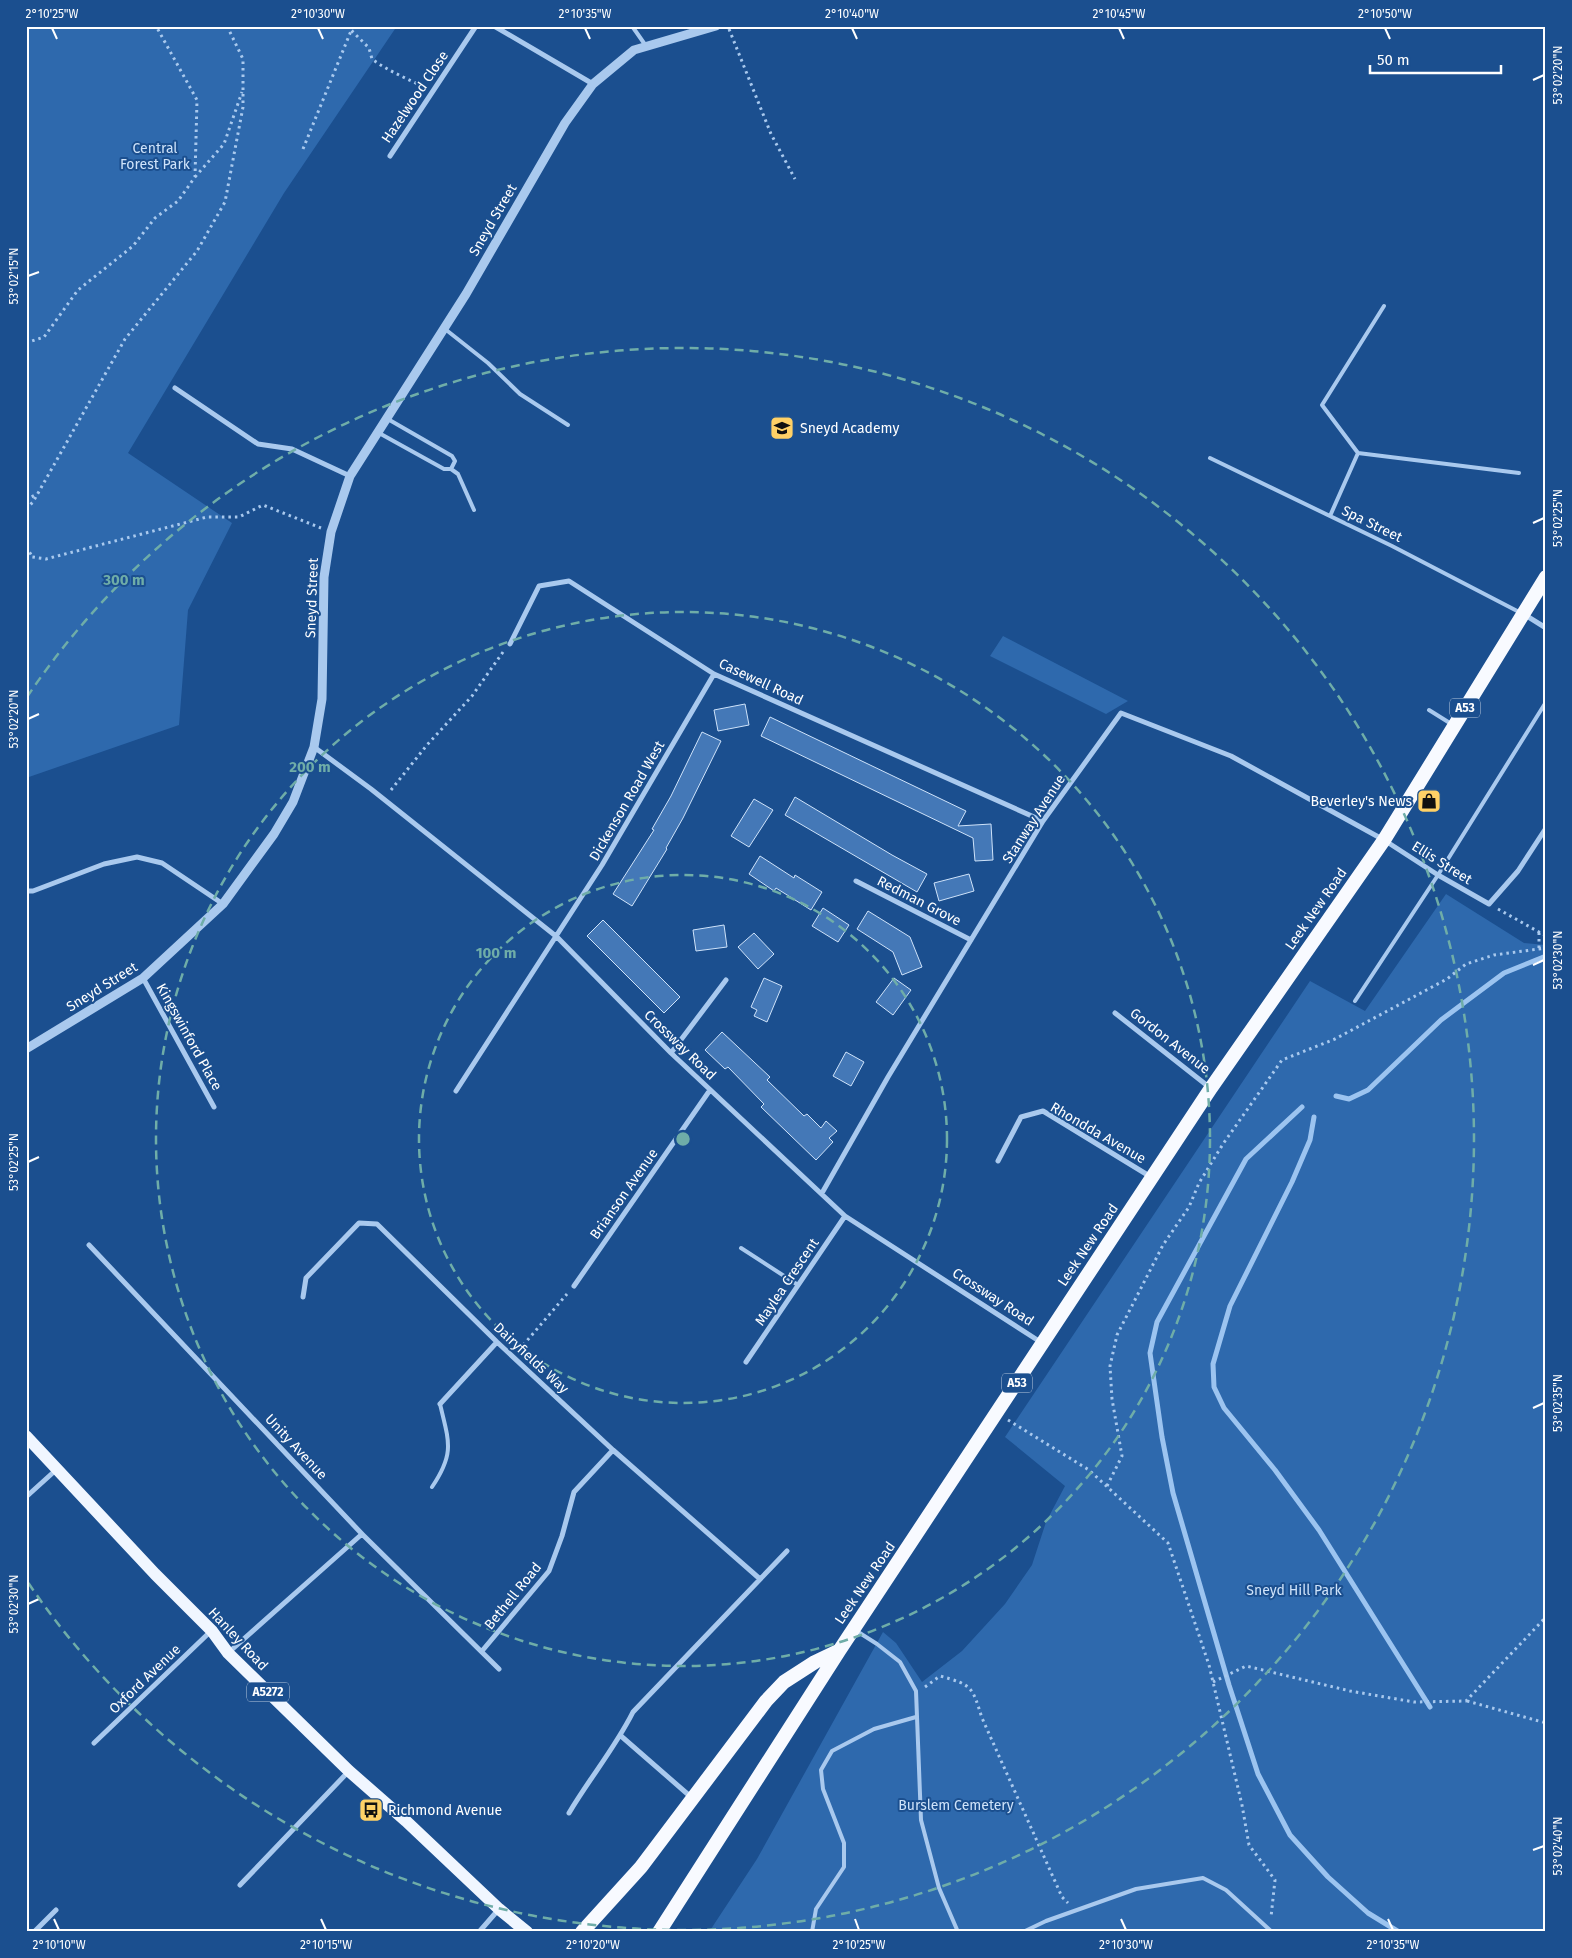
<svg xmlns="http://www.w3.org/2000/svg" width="1572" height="1958" font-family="'Fira Sans',sans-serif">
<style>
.green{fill:#2e69ad}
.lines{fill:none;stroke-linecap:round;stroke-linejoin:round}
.stream{stroke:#9cc4f0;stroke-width:5}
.building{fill:#4478b7;stroke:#cfe3fa}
.path{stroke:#a9c9ee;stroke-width:3;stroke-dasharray:2.5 4;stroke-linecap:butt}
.service{stroke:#a9c9ee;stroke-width:4}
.minor{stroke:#a9c9ee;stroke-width:5}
.tertiary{stroke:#a9c9ee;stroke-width:9}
.primary{stroke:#f0f6ff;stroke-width:12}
.trunk{stroke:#f8faff;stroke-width:14}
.ticks{fill:none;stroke:#fff;stroke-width:2}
.ring{fill:none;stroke:#6fada8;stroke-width:2.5;stroke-dasharray:9 6}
.labels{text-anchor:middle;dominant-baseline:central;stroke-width:4;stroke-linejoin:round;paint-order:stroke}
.shield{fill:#1b4f8f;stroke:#bbcadd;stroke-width:1}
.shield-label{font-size:12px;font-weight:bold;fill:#fff}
.street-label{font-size:14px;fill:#fff;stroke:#1b4f8f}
.park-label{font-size:14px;fill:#cfe3fa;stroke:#1b4f8f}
.poi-label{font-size:14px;fill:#fff;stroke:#1b4f8f;text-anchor:start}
.centre{fill:#6fada8;stroke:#1b4f8f;stroke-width:2.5}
.ring-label{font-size:15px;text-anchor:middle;font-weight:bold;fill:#6fada8;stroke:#1b4f8f;stroke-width:4;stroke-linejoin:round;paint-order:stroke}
.neatline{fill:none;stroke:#fff;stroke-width:2}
.ticks-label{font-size:12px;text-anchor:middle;fill:#fff}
</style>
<rect width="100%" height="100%" fill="#1b4f8f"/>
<path class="green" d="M 26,26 L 397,26 L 284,193 L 128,453 L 232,523 L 188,610 L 179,725 L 26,778 Z
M 1003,636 L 1128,701 L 1106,714 L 990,656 Z
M 1446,894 L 1524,943 L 1546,945 L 1546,1932 L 709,1932 L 757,1859 L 883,1632 L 896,1643 L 922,1682 L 962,1651 L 1005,1604 L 1032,1565 L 1046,1522 L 1065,1486 L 1005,1437 L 1310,981 L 1365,1011 Z"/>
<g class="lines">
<path class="stream" d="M 1336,1096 L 1349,1099 L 1368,1090 L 1441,1020 L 1504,973 L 1546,956
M 1302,1107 L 1246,1159 L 1157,1322 L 1150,1353 L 1162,1437 L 1173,1493 L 1229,1685 L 1258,1774 L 1290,1835 L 1328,1877 L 1368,1913 L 1399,1932
M 1314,1117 L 1310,1140 L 1292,1182 L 1230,1306 L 1213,1364 L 1214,1387 L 1224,1408 L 1275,1470 L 1319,1530 L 1430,1707"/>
</g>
<path class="building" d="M 745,704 L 749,725 L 718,731 L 714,710 Z
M 770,717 L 966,811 L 958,826 L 991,824 L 993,860 L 975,861 L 973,838 L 761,736 Z
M 702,732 L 721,741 L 683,818 L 666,848 L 667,849 L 632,906 L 613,894 L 654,830 L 652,829 L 671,796 Z
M 795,797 L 892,855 L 927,874 L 917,892 L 785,815 Z
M 754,799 L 773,810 L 749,847 L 731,836 Z
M 760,856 L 794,878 L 795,875 L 822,892 L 811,910 L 776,888 L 774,891 L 749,874 Z
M 969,874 L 974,891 L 939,901 L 934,883 Z
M 823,908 L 849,925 L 838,942 L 812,926 Z
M 868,911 L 910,937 L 922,967 L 902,975 L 893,952 L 857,929 Z
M 603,920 L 680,997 L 664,1013 L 587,936 Z
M 724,925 L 727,947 L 696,951 L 693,930 Z
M 754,933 L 774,954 L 758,969 L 738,947 Z
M 764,978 L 782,986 L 767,1022 L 754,1016 L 757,1010 L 751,1007 Z
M 894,978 L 911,990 L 893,1015 L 876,1002 Z
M 722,1032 L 770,1077 L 767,1080 L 804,1116 L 807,1114 L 821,1128 L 826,1121 L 837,1131 L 829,1138 L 833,1142 L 816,1160 L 761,1107 L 764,1104 L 728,1067 L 725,1069 L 705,1050 Z
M 846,1052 L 864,1062 L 851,1086 L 833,1076 Z"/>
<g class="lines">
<path class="path" d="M 347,26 L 369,48 L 372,59 C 388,71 406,78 424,87
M 729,29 L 771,134 L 795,179
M 303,149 L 353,26
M 195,177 L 224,144 L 242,92
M 26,343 L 44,337 L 78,290 L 133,246 L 155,218 L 178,201 L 195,177 L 197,100 L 156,26
M 26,500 L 37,494
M 26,509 L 33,502 L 125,339 L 197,251 L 225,202 L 243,107 L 243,59 L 227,26
M 26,547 L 32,556
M 26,556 L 46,559 L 207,517 L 239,517 L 263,505 L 321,528
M 391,790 L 427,745 L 472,696 L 503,652
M 1498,909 L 1546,936
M 1539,948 L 1539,932
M 519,1350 L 567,1294
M 1008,1420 L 1089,1470 L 1168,1543 L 1209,1665 L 1242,1805 L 1249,1845 L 1275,1880 L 1271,1917
M 1107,1486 L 1122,1456 L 1112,1399 L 1110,1366 L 1117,1335 L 1163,1245 L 1189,1207 L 1199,1183 L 1223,1144 L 1282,1060 L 1335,1039 L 1447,979 L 1466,964 L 1494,955 L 1546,948
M 1213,1682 L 1246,1666 L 1350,1691 L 1414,1702 L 1466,1701 L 1546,1617
M 925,1687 L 940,1676 C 973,1685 972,1687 982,1718 L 1062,1897 L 1068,1903
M 1467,1701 L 1546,1723"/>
<path class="service" d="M 632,26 L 646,46
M 445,329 L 488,363 L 520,394 L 568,425
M 379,433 L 444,469 L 451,469 L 455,461 L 452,456 L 386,418
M 1358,453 L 1322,405 L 1384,306
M 1210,458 L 1392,546 L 1521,613
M 451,469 L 458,474 L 474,510
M 1330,516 L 1358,453 L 1519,473
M 1429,710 L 1453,725
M 1355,1001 L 1438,875 L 1546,702
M 741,1248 L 798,1285
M 432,1487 C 455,1453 449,1442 440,1404
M 855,1630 L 877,1644 L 900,1662 L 916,1691 L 921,1820 L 939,1888 L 958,1932
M 812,1932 L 816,1909 L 844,1867 L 844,1843 L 823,1789 L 821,1770 L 832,1751 L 874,1729 L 916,1717
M 1023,1932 L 1046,1921 L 1136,1889 L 1203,1878 L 1226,1890 L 1272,1932"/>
<path class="minor" d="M 494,26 L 593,84
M 390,156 L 476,26
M 175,388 L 258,444 L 292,449 L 350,476
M 1525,615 L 1546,628
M 510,644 L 539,586 L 569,581 L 714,674 L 1043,821
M 314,747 L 371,789 L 557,937 L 671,1053 L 845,1216 L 1042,1343
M 856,881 L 971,940
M 26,891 L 33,891 L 104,864 L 137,857 L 162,863 L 223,904
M 143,978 L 214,1107
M 1115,1013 L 1209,1087
M 671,1053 L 726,980
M 456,1091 L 602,865 L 714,674
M 998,1161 L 1021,1117 L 1043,1111 L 1151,1177
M 822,1193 L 888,1077 L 1043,821 L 1121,713 L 1231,756 L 1384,840 L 1438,875 L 1489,904 L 1518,871 L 1546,828
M 89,1245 L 362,1534 L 499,1669
M 574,1286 L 710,1090
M 303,1297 L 306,1278 L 359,1223 L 377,1224 L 497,1342 L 613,1450 L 760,1579
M 746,1362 L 845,1216
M 440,1404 L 497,1342
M 26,1497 L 57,1469
M 482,1651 L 549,1571 L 562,1536 L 574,1492 L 613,1450
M 228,1653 L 362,1534
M 621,1736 L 691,1797
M 94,1743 L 211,1631
M 569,1813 C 589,1779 615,1748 633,1712 L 787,1551
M 240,1885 L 348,1772
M 34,1932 L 56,1910
M 479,1932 L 499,1909"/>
<path class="tertiary" d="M 26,1049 L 143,978 L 223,904 L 274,834 L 293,802 L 314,747 L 322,699 L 324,577 L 331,532 L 350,476 L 466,294 L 565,123 L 593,84 L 634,50 L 716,26"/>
<path class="primary" d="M 26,1436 L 155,1574 L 212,1631 L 228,1653 L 349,1771 L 406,1821 L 499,1909 L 527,1932"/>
<path class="trunk" d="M 582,1932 L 641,1867 L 766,1701 L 784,1682 L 815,1662 L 838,1651
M 659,1932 L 839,1651 L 1211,1088 L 1384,840 L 1546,577"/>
</g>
<path class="ticks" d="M 52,28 L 57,39M 318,28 L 323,39M 585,28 L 590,39M 852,28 L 857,39M 1119,28 L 1124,39M 1385,28 L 1390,39M 1533,80 L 1544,75M 28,276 L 39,272M 1533,523 L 1544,518M 28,719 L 39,714M 1533,965 L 1544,960M 28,1162 L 39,1157M 1533,1408 L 1544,1403M 28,1604 L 39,1599M 1533,1850 L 1544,1846M 54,1919 L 59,1930M 321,1919 L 326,1930M 588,1919 L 593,1930M 855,1919 L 859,1930M 1121,1919 L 1126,1930M 1388,1919 L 1393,1930"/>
<g class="ring">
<circle cx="683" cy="1139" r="264"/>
<circle cx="683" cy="1139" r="527"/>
<path d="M27 697A791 791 0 1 1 27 1581"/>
</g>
<defs>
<g id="school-square" transform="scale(1.25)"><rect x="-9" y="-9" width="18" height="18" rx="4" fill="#ffd166" stroke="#1b4f8f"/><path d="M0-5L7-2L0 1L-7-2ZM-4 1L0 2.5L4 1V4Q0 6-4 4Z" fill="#111"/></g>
<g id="shop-square" transform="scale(1.25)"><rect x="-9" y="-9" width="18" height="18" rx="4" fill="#ffd166" stroke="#1b4f8f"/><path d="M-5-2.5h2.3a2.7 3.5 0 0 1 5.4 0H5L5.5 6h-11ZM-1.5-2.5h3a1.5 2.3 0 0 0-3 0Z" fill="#111"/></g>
<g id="bus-square" transform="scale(1.25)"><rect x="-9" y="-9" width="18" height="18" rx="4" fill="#ffd166" stroke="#1b4f8f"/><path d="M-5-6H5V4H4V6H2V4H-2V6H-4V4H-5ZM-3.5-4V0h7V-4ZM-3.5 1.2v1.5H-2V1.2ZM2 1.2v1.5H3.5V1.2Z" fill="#111"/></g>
</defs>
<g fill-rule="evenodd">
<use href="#school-square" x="782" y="428"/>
<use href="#shop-square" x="1429" y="801"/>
<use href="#bus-square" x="371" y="1810"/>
</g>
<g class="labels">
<g class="shield">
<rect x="1450" y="698.5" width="30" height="19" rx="4"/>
<rect x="1002" y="1373.5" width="30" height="19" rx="4"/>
<rect x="247" y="1682.5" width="42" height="19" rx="4"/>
</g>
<g class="shield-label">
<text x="1465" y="708">A53</text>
<text x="1017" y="1383">A53</text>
<text x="268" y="1692">A5272</text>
</g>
<g class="street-label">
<text transform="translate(415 97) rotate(-56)">Hazelwood Close</text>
<text transform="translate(493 220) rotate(-60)">Sneyd Street</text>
<text transform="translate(1372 524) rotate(26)">Spa Street</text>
<text transform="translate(312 598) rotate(-88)">Sneyd Street</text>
<text transform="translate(761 682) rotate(25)">Casewell Road</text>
<text transform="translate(627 801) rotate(-60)">Dickenson Road West</text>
<text transform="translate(1034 819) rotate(-57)">Stanway Avenue</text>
<text transform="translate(1442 863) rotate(32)">Ellis Street</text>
<text transform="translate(919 901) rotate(27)">Redman Grove</text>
<text transform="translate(1316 909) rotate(-55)">Leek New Road</text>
<text transform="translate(102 987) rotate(-32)">Sneyd Street</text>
<text transform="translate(189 1037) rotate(61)">Kingswinford Place</text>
<text transform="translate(1170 1041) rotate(38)">Gordon Avenue</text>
<text transform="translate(680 1045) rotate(44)">Crossway Road</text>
<text transform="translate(1098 1133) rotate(30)">Rhondda Avenue</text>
<text transform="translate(624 1194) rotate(-55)">Brianson Avenue</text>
<text transform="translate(1088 1245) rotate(-56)">Leek New Road</text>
<text transform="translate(787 1282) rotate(-56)">Maylea Crescent</text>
<text transform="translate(993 1297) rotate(33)">Crossway Road</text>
<text transform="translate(531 1358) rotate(43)">Dairyfields Way</text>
<text transform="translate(296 1447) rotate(47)">Unity Avenue</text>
<text transform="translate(865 1583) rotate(-56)">Leek New Road</text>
<text transform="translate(513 1596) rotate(-51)">Bethell Road</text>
<text transform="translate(238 1639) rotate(47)">Hanley Road</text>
<text transform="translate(145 1679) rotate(-44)">Oxford Avenue</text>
</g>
<g class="park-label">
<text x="155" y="148">Central<tspan x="155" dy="16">Forest Park</tspan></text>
<text x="1294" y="1590">Sneyd Hill Park</text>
<text x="956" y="1805">Burslem Cemetery</text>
</g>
<g class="poi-label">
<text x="800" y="428">Sneyd Academy</text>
<text x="1412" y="801" text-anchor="end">Beverley's News</text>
<text x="388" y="1810">Richmond Avenue</text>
</g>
</g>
<circle cx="683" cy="1139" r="8" class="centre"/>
<g class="ring-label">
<text x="124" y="585">300 m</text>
<text x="310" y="772">200 m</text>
<text x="496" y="958">100 m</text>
</g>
<rect width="1572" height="1958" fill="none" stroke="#1b4f8f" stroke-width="55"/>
<path d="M1370 65v8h131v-8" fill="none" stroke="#ffffff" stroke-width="2.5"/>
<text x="1377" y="65" font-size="15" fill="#ffffff" stroke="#1b4f8f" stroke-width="4" paint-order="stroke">50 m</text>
<rect x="28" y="28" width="1516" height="1902" class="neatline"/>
<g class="ticks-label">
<text x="52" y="18">2°10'25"W</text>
<text x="318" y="18">2°10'30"W</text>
<text x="585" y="18">2°10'35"W</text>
<text x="852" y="18">2°10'40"W</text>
<text x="1119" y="18">2°10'45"W</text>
<text x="1385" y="18">2°10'50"W</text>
<text transform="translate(1558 75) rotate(-90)" y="4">53°02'20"N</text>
<text transform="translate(14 276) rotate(-90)" y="4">53°02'15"N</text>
<text transform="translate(1558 518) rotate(-90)" y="4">53°02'25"N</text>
<text transform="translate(14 719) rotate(-90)" y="4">53°02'20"N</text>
<text transform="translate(1558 960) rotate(-90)" y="4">53°02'30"N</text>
<text transform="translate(14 1162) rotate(-90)" y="4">53°02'25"N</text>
<text transform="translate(1558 1403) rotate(-90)" y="4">53°02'35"N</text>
<text transform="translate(14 1604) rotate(-90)" y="4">53°02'30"N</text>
<text transform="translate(1558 1846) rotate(-90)" y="4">53°02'40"N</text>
<text x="59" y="1949">2°10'10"W</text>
<text x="326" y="1949">2°10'15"W</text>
<text x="593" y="1949">2°10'20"W</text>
<text x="859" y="1949">2°10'25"W</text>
<text x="1126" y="1949">2°10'30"W</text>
<text x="1393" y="1949">2°10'35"W</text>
</g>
</svg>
